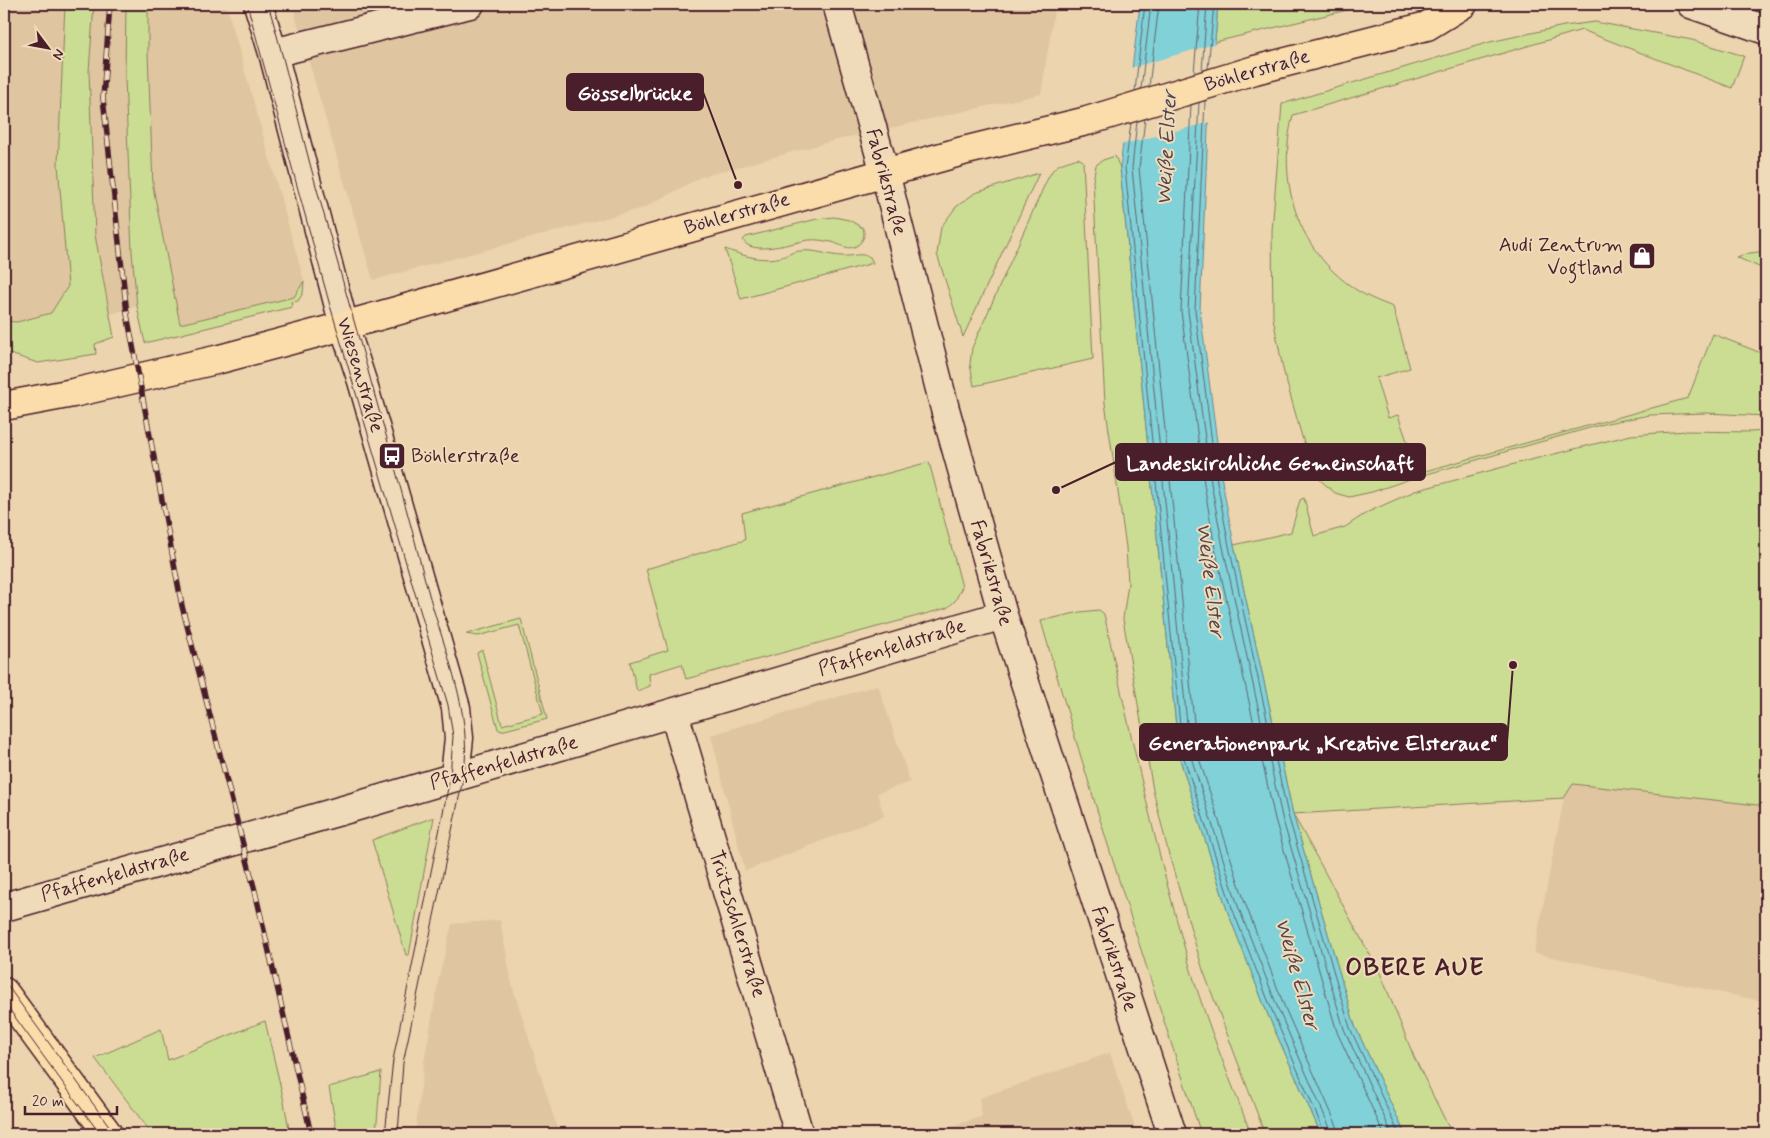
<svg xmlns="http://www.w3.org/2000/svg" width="1770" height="1138" font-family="Mynerve,sans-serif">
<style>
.built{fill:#dfc5a0}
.green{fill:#cbdd92;stroke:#8a7e5e}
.water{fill:#80d1d8;stroke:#6a8a93}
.pier{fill:#ebd4ae}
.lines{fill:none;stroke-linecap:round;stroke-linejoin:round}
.shore{stroke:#606670;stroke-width:1}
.street-casing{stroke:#4a1f2b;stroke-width:31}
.primary-casing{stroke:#4a1f2b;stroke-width:31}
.street{stroke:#efdbb9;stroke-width:28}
.primary{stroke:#fbddab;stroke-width:28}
.tram{stroke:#4a1f2b;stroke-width:1}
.rail-casing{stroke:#4a1f2b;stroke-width:5.5}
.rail{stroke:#efdbb9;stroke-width:4;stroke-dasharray:11;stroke-linecap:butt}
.labels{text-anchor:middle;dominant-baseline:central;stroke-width:4;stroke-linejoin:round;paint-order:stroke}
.street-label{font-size:20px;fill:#4a1f2b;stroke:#efdbb9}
.poi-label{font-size:20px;fill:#4a1f2b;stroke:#efdbb9;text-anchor:end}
.water-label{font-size:21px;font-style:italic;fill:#55434e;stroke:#efdbb9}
.district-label{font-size:25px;font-weight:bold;letter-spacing:1px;fill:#4a1f2b;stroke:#efdbb9}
.leader{fill:none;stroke:#4a1f2b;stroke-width:2}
.callout-dot{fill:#4a1f2b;stroke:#efdbb9;stroke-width:2}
.callout{fill:#4a1f2b;stroke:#4a1f2b;stroke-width:2}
.callout-label{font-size:21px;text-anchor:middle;font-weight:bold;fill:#fff}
</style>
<rect width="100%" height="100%" fill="#ebd4ae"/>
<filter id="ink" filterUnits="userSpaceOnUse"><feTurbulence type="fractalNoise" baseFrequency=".02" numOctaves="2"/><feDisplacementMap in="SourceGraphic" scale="10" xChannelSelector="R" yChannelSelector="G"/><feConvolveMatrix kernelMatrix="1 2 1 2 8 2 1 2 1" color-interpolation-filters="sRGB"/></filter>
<g filter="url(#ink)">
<path class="built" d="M 4,4 L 65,4 L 58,164 L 68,286 L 51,313 L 17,322 L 4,321 Z
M 94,4 L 126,4 L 125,77 L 132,252 L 137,306 L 110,314 L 95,235 L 89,71 Z
M 148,4 L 226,4 L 304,281 L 294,297 L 180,324 L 153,187 L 148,53 Z
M 292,4 L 1055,4 L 1041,94 L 832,141 L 701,177 L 643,208 L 373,280 Z
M 878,685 L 910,782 L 877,793 L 884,816 L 745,871 L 711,735 Z
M 1572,784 L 1766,806 L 1766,1002 L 1534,953 L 1564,798 Z
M 500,920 L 512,985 L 559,1134 L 415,1134 L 424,1063 L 439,978 L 452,924 Z
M 1110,1053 L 1137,1134 L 925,1134 L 982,1117 L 980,1098 Z"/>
<path class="green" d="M 65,4 L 94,4 L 89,71 L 95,235 L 114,337 L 95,344 L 96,354 L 38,363 L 4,352 L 4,321 L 17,322 L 51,313 L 68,286 L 58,164 Z
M 126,4 L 148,4 L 148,53 L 153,187 L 180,324 L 294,297 L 304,281 L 303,293 L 298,301 L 291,302 L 292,307 L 145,343 L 137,306 L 132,252 L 125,77 Z
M 1218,4 L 1372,4 L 1215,42 Z
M 1595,22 L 1692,40 L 1744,56 L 1732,88 L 1582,30 L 1293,115 C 1276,181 1297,250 1355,289 C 1367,297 1380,302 1393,307 L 1410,368 L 1376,378 L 1388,418 L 1398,415 L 1418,473 L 1688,398 L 1713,334 L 1766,355 L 1766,416 L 1706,413 L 1650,415 L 1607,423 L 1413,478 L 1372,492 L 1349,497 L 1335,493 L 1319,479 L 1302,437 L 1283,369 L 1273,318 L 1272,231 L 1282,104 L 1490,42 L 1564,26 Z
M 1115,156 L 1120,168 L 1179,756 L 1227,910 L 1268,1015 L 1321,1134 L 1265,1134 L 1203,970 L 1169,855 L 1153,790 L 1123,619 L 1128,583 L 1126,547 L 1105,403 L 1093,181 L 1096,165 L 1103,160 Z
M 1078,158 L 1083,161 L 1093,359 L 974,386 L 970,364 L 972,348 L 1045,184 C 1055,163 1057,165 1078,158 Z
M 1039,173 L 963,337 L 937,254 L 941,227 L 956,207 L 975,193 Z
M 834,217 L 849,220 L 863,228 C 866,236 862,244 854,247 C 847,250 839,244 832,242 C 825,241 816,239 809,240 C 794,242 751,257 743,240 L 746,237 L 817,219 Z
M 725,249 C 744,256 762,262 782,257 C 788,255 794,251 801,251 C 815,249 829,256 843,256 C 852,257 861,252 870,257 L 873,263 L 741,299 Z
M 1766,251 L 1766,270 L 1736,257 L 1750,253 Z
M 1686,431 L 1751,432 L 1766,431 L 1766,806 L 1573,784 L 1564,798 L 1293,814 L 1381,975 L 1414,1057 L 1452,1134 L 1405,1134 L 1355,1026 L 1293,814 L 1234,545 L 1291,532 L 1300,500 L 1304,498 L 1314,536 L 1345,527 L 1368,512 L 1415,491 L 1518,463 L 1631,435 Z
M 929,462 L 962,587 L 955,601 L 947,608 L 686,679 L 682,664 L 649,674 L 650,686 L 637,691 L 630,662 L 668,650 L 646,569 L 745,540 L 742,513 Z
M 1099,610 L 1104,614 C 1130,732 1156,851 1190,967 C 1207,1024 1230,1079 1251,1134 L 1201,1134 C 1145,964 1090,793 1041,621 L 1080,612 Z
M 521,619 L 547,719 L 501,731 L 498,729 L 477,653 L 482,650 L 502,725 L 543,714 L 519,625 L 478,636 L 466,634 Z
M 434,817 L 409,955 L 406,955 L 372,840 Z
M 265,1021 L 283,1097 L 290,1134 L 152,1134 L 95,1058 L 161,1029 L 168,1060 Z
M 381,1072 L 376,1134 L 337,1134 L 329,1087 Z"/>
<path class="water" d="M 1140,4 L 1218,4 L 1208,129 L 1200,310 L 1222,481 L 1234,545 L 1293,814 L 1355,1026 L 1405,1134 L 1321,1134 L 1268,1015 L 1227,910 L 1179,756 L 1120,168 Z"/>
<path class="pier" d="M 1218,43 L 1211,122 L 1120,145 L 1130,68 Z"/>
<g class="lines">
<path class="shore" d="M 1208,69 L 1214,4
M 1202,71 L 1207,4
M 1194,73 L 1200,4
M 1149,87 L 1159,4
M 1141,89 L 1151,4
M 1135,91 L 1145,4
M 1205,101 L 1195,310 L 1217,482 L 1229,546 L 1288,815 L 1350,1028 L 1399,1134
M 1199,103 L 1188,311 L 1211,483 L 1223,547 L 1282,817 L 1344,1029 L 1392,1134
M 1191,105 L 1181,311 L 1204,484 L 1215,548 L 1275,819 L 1337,1032 L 1384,1134
M 1145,119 L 1139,168 L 1197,752 L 1245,903 L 1285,1008 L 1337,1126 L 1339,1134
M 1137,121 L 1132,168 L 1190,754 L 1238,906 L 1279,1011 L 1330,1128 L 1331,1134
M 1131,123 L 1125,168 L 1183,755 L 1232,908 L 1273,1013 L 1325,1134"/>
<g class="street-casing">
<path id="street" d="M 258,4 L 273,53 L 344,326 L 362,381 L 456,708 L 459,738 L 455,776
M 837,4 L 885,173 L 945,409 L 1003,615 L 1172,1134
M 1691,4 L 1766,30
M 273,53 L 470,4
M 674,713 L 799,1134
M 4,907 L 354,807 L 1003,615"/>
</g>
<g class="primary-casing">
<path id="primary" d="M 4,406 L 73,393 L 220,359 L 336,328 L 963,151 L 1087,121 L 1255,70 L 1427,26 L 1463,4
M 4,992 L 108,1134"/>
</g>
<use href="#street" class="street"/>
<use href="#primary" class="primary"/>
<path class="tram" d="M 247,4 L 329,302 L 448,705 L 453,736 L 450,778 L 393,1060 L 385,1134
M 268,4 C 286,64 299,125 316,186 C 349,304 383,422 415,541 C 421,566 428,592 436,618 C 452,669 471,720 464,774 L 403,1063 L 398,1134
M 4,981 L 115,1134
M 4,1002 L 100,1134"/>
<g class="rail-casing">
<path id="rail" d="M 110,4 L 103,98 L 127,314 L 182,606 L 255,891 L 311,1134"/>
</g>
<use href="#rail" class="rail"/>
</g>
</g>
<defs>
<g id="shop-square" transform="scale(1.4375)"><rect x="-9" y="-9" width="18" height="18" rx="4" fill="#4a1f2b" stroke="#efdbb9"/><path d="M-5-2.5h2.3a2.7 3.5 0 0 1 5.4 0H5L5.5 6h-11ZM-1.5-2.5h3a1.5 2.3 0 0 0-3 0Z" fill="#fff"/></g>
<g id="bus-square" transform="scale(1.4375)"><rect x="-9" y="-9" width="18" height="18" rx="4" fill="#4a1f2b" stroke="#efdbb9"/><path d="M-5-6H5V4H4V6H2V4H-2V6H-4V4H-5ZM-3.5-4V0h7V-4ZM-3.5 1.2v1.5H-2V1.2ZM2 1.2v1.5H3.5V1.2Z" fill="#fff"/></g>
</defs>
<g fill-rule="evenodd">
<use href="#shop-square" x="1642" y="256"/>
<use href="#bus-square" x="392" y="456"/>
</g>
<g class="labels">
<g class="street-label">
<text transform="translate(1257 71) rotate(-16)">Böhlerstraße</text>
<text transform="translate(886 182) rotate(75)">Fabrikstraße</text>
<text transform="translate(737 214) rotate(-16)">Böhlerstraße</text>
<text transform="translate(360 375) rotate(73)">Wiesenstraße</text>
<text transform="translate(991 573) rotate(74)">Fabrikstraße</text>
<text transform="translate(892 648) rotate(-17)">Pfaffenfeldstraße</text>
<text transform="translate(504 763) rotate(-16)">Pfaffenfeldstraße</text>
<text transform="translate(115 875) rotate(-16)">Pfaffenfeldstraße</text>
<text transform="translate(737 924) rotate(73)">Trützschlerstraße</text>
<text transform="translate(1114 959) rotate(72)">Fabrikstraße</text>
</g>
<g class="poi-label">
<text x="1623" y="245">Audi Zentrum<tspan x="1623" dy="23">Vogtland</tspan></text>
<text x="411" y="456" text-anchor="start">Böhlerstraße</text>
</g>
<g class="water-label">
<text transform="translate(1167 148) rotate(-87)">Weiße Elster</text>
<text transform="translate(1210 580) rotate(83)">Weiße Elster</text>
<text transform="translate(1297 974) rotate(74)">Weiße Elster</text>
</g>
<g class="district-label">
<text x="1415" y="968">OBERE AUE</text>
</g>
</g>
<path class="leader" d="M738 185L703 92M1056 490L1116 462M1513 665L1507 742"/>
<g class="callout-dot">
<circle cx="738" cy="185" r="5"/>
<circle cx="1056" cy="490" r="5"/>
<circle cx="1513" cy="665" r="5"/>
</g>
<g class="callout">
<rect x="567" y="74" width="136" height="36" rx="5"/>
<rect x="1116" y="444" width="309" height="36" rx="5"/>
<rect x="1140" y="724" width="367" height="36" rx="5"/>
</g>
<g class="callout-label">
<text x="635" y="100">Gösselbrücke</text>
<text x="1270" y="470">Landeskirchliche Gemeinschaft</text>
<text x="1323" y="750">Generationenpark „Kreative Elsteraue“</text>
</g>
<rect width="1770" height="1138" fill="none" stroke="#efdbb9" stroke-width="20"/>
<rect x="10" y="10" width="1750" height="1118" fill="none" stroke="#4a1f2b" stroke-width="2" filter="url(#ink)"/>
<g transform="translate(48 48) rotate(122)" stroke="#efdbb9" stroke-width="4" paint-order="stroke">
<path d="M0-4L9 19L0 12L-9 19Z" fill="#4a1f2b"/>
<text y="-8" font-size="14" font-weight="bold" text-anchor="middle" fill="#4a1f2b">N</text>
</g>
<path d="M25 1106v8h92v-8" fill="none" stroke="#4a1f2b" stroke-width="2.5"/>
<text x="32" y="1106" font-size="15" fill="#4a1f2b" stroke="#efdbb9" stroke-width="4" paint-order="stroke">20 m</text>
</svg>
